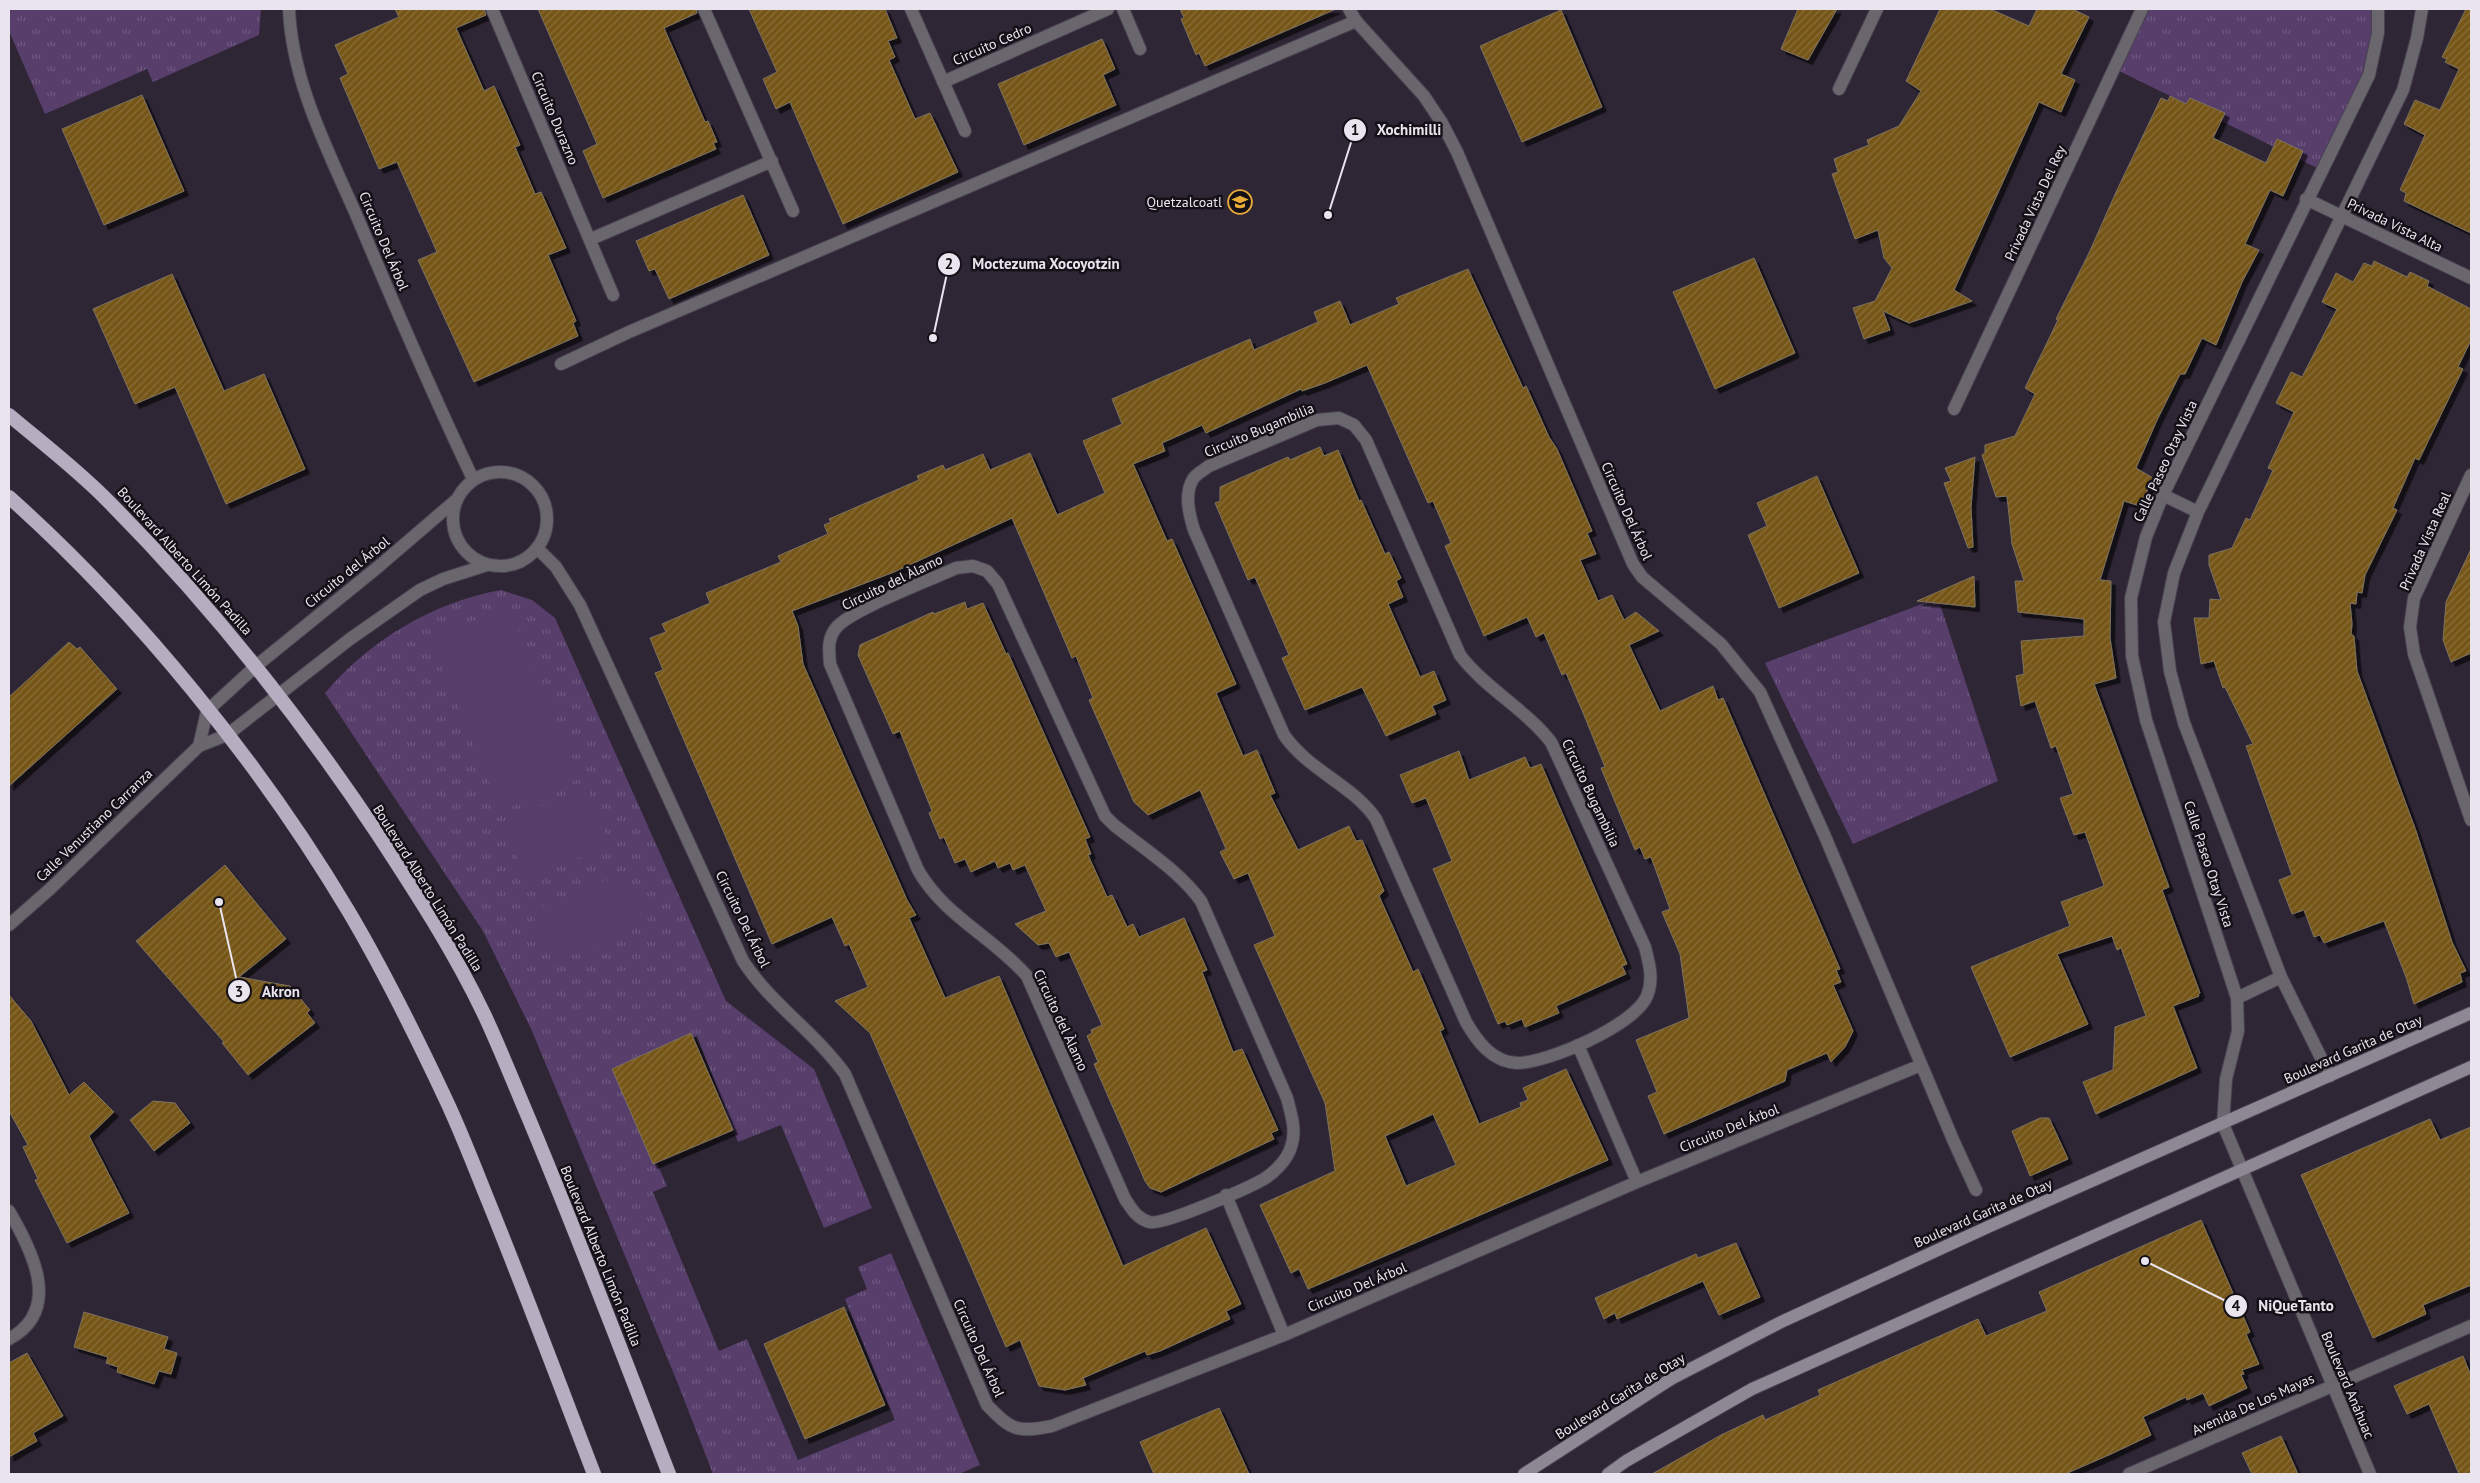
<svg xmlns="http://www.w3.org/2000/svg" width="2480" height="1483" font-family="'PT Sans',sans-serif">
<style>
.grass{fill:url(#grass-tufts)}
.pitch{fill:#573e6b}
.building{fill:url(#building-hatch);stroke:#7d7260;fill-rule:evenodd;filter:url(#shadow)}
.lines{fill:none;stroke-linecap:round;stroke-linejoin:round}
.pedestrian-casing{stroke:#48404f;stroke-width:14}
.minor-casing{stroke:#48404f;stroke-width:14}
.tertiary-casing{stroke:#48404f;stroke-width:14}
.secondary-casing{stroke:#48404f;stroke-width:14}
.trunk-casing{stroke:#48404f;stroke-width:15}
.pedestrian{stroke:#6a666e;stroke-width:12}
.minor{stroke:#6a666e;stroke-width:12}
.tertiary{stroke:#6a666e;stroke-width:12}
.secondary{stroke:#8e8794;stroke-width:12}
.trunk{stroke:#b6adc0;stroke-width:14}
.labels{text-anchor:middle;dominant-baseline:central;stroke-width:5;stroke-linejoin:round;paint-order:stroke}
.street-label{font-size:14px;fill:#eae4ef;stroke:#141017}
.poi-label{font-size:14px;fill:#eae4ef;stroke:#141017;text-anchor:end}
.leader{fill:none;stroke:#eae4ef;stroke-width:2}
.callout-dot{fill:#eae4ef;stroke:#141017;stroke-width:2}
.mark-label{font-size:15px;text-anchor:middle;font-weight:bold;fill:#111}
.callout-label{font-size:15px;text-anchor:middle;font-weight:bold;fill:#eae4ef;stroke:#141017;stroke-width:5;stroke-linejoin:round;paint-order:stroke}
</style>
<defs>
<pattern id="grass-tufts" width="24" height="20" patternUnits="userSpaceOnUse" patternTransform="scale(1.25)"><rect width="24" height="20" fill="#573e6b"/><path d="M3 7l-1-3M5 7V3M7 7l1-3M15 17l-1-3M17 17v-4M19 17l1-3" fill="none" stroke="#6f5a80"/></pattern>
<pattern id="building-hatch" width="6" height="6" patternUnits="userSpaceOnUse" patternTransform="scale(1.25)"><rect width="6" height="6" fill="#765618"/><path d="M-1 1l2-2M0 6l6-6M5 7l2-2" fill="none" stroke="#8a6e3a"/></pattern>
<filter id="shadow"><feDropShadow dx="4.5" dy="4.5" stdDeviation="0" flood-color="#0009"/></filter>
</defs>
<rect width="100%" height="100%" fill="#2e2535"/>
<path class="grass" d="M 9,9 L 261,9 L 259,35 L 153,82 L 147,69 L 45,114 L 9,31 Z
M 2137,9 L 2378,9 L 2369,75 L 2319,169 L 2109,66 Z
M 501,590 L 532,600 L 555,618 L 726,1001 L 814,1069 L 872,1208 L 824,1228 L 781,1125 L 738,1142 L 697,1036 L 616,1070 L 667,1186 L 653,1192 L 719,1351 L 747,1339 L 798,1460 L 895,1420 L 845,1299 L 867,1289 L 858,1267 L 891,1253 L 980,1465 L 959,1474 L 713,1474 L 678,1384 L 532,1031 L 483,931 L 325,693 C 370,640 433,602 501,590 Z
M 1938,598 L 1998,781 L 1853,844 L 1765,663 Z"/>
<path class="pitch" d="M 509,606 L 581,778 L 501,811 L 430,639 Z
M 587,788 L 610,845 L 526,879 L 503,822 Z
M 627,871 L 649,922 L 553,963 L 531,911 Z"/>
<path class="building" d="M 395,9 L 484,9 L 486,15 L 456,28 L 484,91 L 494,86 L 520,145 L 515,147 L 535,194 L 541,192 L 566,248 L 548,255 L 576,321 L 573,323 L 578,336 L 474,382 L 418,260 L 437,252 L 397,162 L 379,169 L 340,78 L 348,74 L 335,45 L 399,17 Z
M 538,9 L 696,9 L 697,13 L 664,28 L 705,122 L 708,121 L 717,142 L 713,143 L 716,149 L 603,198 L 583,151 L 597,144 Z
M 749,9 L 885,9 L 897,38 L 888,41 L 895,57 L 889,60 L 915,119 L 930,113 L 958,172 L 843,224 L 790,102 L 776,109 L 763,79 L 777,72 Z
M 1180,9 L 1336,9 L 1205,66 L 1199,53 L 1196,55 L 1181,19 L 1184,18 Z
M 1798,9 L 1837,9 L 1808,60 L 1781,49 Z
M 1940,9 L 1990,9 L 2029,26 L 2037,9 L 2072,9 L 2089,17 L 2061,74 L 2075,80 L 2061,112 L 2039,102 L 1954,290 L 1972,301 L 1909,323 L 1883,311 L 1890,330 L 1864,339 L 1853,308 L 1875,301 L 1892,268 L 1884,258 L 1878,230 L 1855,239 L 1832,174 L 1838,172 L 1834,159 L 1869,145 L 1867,140 L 1899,126 L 1921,91 L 1906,81 Z
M 2466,9 L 2471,9 L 2471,233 L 2404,201 L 2406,193 L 2400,190 L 2425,135 L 2404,124 L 2415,100 L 2440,110 L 2459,69 L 2445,62 L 2447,59 L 2442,57 Z
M 1561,10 L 1602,107 L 1522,142 L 1480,46 Z
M 1102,39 L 1115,69 L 1103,75 L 1116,105 L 1024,145 L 998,84 Z
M 142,95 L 184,191 L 104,225 L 62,129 Z
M 2170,96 L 2186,104 L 2190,98 L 2225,113 L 2213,138 L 2266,163 L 2277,139 L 2303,151 L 2283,196 L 2270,190 L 2245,244 L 2259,250 L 2242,282 L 2216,345 L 2202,338 L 2185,374 L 2180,374 L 2157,420 L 2136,468 L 2153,478 L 2140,506 L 2124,501 L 2100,580 L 2111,581 L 2110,638 L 2116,678 L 2094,684 L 2169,887 L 2162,890 L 2200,993 L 2198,994 L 2199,996 L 2173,1006 L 2197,1068 L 2096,1114 L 2083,1082 L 2113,1070 L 2115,1027 L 2146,1016 L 2121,948 L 2117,950 L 2112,936 L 2057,954 L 2088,1024 L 2010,1057 L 1971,967 L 2070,926 L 2061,902 L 2104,886 L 2085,832 L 2074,835 L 2060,798 L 2073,794 L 2056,746 L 2051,748 L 2035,701 L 2021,706 L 2016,676 L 2024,674 L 2021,641 L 2084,636 L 2084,619 L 2018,612 L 2015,581 L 2024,581 L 2012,544 L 2007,496 L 1996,497 L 1982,455 L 1985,453 L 1985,445 L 2015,436 L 2035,394 L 2025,388 L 2058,320 L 2056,319 L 2089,253 L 2117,190 L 2161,98 L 2168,101 Z
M 743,195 L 769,255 L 669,299 L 655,269 L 649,271 L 636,241 Z
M 1754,258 L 1795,353 L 1715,389 L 1673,292 Z
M 2374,261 L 2407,277 L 2410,272 L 2429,281 L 2427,286 L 2471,309 L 2471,340 L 2458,367 L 2463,369 L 2419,460 L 2415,458 L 2393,508 L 2397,510 L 2365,575 L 2362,593 L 2357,592 L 2356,604 L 2350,603 L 2352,624 L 2351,634 L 2354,636 L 2357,671 L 2416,831 L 2452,942 L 2466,971 L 2460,973 L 2462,982 L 2414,1004 L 2406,977 L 2384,921 L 2324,943 L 2320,935 L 2314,937 L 2304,910 L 2292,914 L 2279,880 L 2292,875 L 2246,746 L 2253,744 L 2225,687 L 2223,688 L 2214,661 L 2201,664 L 2194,618 L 2209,618 L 2210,599 L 2221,600 L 2209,565 L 2209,555 L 2232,548 L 2246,518 L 2250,520 L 2273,470 L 2268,468 L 2294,412 L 2276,403 L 2291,372 L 2302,377 L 2337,309 L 2322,302 L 2336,273 L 2353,282 L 2364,263 L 2372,266 Z
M 1468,269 L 1523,388 L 1526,386 L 1549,437 L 1557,449 L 1592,531 L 1587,533 L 1596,554 L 1580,560 L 1598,601 L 1612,595 L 1624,620 L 1636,612 L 1659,631 L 1629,645 L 1660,711 L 1713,686 L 1718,700 L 1723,698 L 1840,969 L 1836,970 L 1841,982 L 1833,985 L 1853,1031 L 1845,1047 L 1831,1062 L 1827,1053 L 1787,1070 L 1785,1081 L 1664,1134 L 1648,1096 L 1657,1092 L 1636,1040 L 1689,1018 L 1680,954 L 1662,912 L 1670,909 L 1651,857 L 1645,859 L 1640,847 L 1635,850 L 1601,768 L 1605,767 L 1584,715 L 1566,673 L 1562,675 L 1544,633 L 1536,637 L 1527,617 L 1484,636 L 1445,546 L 1451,543 L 1433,501 L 1428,503 L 1367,365 L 1325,383 L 1302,391 L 1301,389 L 1206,433 L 1202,425 L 1162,443 L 1165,451 L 1133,464 L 1167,541 L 1172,539 L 1236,684 L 1216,693 L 1243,756 L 1257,750 L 1275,793 L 1270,795 L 1298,850 L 1349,826 L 1356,841 L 1362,840 L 1384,891 L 1379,896 L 1413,972 L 1418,969 L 1444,1029 L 1440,1031 L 1479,1124 L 1521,1107 L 1520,1103 L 1528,1100 L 1523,1088 L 1566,1069 L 1608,1160 L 1308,1289 L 1299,1269 L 1291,1273 L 1260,1205 L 1335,1171 L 1325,1103 L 1254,945 L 1275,936 L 1248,873 L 1234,879 L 1220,852 L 1226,849 L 1200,790 L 1148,815 L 1134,802 L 1089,700 L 1093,698 L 1076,656 L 1072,658 L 1012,518 L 894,572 L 792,611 L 798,626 L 803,664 L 907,900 L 916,915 L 909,918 L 945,998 L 999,976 L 1123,1266 L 1206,1228 L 1241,1304 L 1226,1311 L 1230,1319 L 1160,1351 L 1147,1355 L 1145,1351 L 1083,1378 L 1086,1385 L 1065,1390 L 1039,1386 L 1020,1340 L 1006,1347 L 870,1033 L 835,1001 L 868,987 L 849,944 L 845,946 L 832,917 L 772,944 L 655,673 L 663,670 L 650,638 L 666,632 L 662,624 L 710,603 L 706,593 L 781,562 L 778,556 L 828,534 L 824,525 L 831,522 L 829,519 L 919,480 L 917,476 L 943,465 L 945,470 L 983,454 L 990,470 L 1030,453 L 1057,515 L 1105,493 L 1083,441 L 1122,424 L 1112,399 L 1250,339 L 1254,350 L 1318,322 L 1314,312 L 1340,301 L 1350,325 L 1399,304 L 1396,298 ZM 1433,1114 L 1456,1165 L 1406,1186 L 1385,1136 Z
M 172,274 L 224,391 L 264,374 L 305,469 L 226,504 L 175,387 L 135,404 L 93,309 Z
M 1320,447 L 1324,456 L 1338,450 L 1359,501 L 1361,500 L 1385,554 L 1389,552 L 1401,578 L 1396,581 L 1403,597 L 1388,604 L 1420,677 L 1434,671 L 1446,700 L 1432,706 L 1436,714 L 1386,736 L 1362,687 L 1305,710 L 1282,658 L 1289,655 L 1255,577 L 1248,580 L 1215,503 L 1220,501 L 1220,487 L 1288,457 L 1290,460 Z
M 1975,457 L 1971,507 L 1973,547 L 1968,548 L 1944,483 L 1951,481 L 1945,468 Z
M 1817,476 L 1859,573 L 1779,608 L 1748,535 L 1767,526 L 1757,503 Z
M 2471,549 L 2471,653 L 2451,662 L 2443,640 L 2446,602 Z
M 1974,576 L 1975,607 L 1917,601 Z
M 965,602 L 967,609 L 983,603 L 1006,654 L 1008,653 L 1090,837 L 1085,839 L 1091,854 L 1088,855 L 1107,897 L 1112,895 L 1127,927 L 1133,924 L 1139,937 L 1184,918 L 1207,970 L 1202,972 L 1233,1052 L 1242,1049 L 1278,1130 L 1271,1133 L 1274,1139 L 1161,1192 L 1150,1188 L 1145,1181 L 1094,1064 L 1098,1062 L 1087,1036 L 1092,1033 L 1091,1030 L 1102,1025 L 1069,952 L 1056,957 L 1049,943 L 1038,945 L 1015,924 L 1046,911 L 1025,865 L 1013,870 L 1010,863 L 998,868 L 995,861 L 971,872 L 965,859 L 955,863 L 944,837 L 940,839 L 929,813 L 932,811 L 900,731 L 893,734 L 858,655 L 860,645 L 933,612 L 934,614 Z
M 69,642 L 77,649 L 80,647 L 117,689 L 9,786 L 9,697 Z
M 1459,751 L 1469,780 L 1525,757 L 1530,768 L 1541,764 L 1627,964 L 1622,966 L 1626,974 L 1556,1006 L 1559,1013 L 1525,1027 L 1522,1019 L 1507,1025 L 1505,1021 L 1498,1024 L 1433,869 L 1452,861 L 1426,798 L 1412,803 L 1400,775 Z
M 225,865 L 286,939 L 239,977 L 290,986 L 310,1010 L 307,1013 L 315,1023 L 248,1075 L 222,1043 L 224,1042 L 136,941 Z
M 9,995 L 31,1021 L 69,1095 L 84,1082 L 114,1112 L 89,1136 L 129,1213 L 67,1243 L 35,1180 L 38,1179 L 23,1147 L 28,1145 L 9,1111 Z
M 691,1033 L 733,1130 L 653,1164 L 612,1069 Z
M 153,1101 L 175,1103 L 190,1123 L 154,1151 L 130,1120 Z
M 2040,1118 L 2049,1118 L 2068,1159 L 2030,1176 L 2012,1131 Z
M 2430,1119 L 2440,1140 L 2471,1127 L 2471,1285 L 2423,1305 L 2426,1314 L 2373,1338 L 2301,1175 Z
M 2201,1220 L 2250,1332 L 2246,1334 L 2259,1364 L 2242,1370 L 2244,1374 L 2241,1375 L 2247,1388 L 2209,1406 L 2203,1393 L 2187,1400 L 2186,1397 L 2143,1417 L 2151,1435 L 2111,1454 L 2065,1474 L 1652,1474 L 1721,1435 L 1763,1415 L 1765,1420 L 1820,1395 L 1818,1390 L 1978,1319 L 1986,1336 L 2047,1311 L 2039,1292 Z
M 1736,1243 L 1760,1297 L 1719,1315 L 1703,1281 L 1617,1319 L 1615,1313 L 1604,1319 L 1595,1298 L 1696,1254 L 1698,1258 Z
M 844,1307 L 885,1405 L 805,1439 L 764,1344 Z
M 84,1312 L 168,1337 L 164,1349 L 177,1353 L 171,1374 L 159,1371 L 154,1384 L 117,1372 L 118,1367 L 106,1363 L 108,1357 L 74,1347 Z
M 27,1353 L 63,1416 L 33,1433 L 37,1441 L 9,1457 L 9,1363 Z
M 2463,1356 L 2471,1376 L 2471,1474 L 2459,1474 L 2429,1404 L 2407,1414 L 2394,1386 Z
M 1219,1408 L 1249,1474 L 1154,1474 L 1140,1442 Z
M 2281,1436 L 2298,1474 L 2252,1474 L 2242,1453 Z"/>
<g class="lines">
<g class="pedestrian-casing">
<path id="pedestrian" d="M 561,364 L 629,332 L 1356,21"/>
</g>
<g class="minor-casing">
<path id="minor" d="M 289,9 C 292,83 329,152 358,219 C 395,307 432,393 473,479
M 492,9 L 613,295
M 704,9 L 793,211
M 911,9 L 965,131
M 1123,9 L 1140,49
M 1349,9 L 1356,21 L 1424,96 L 1442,123 L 1457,152 L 1633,564 L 1642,577 L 1721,644 L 1760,692 L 1824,834 L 1954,1142 L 1976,1190
M 943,82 L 1108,9
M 1839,89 L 1877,9
M 2306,199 L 2471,278
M 591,239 L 772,161
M 1954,409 L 2142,9
M 1339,418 L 1354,425 L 1366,440 L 1460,655 C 1485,688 1525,709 1551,742 L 1645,947 C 1649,963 1654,979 1647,996 C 1635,1025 1548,1063 1517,1063 C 1492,1062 1477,1041 1466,1022 L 1376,819 C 1353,785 1309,771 1284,735 L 1194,530 C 1189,514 1184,494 1193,479 C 1196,474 1204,470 1209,466 L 1317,420 Z
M 2471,475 L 2414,598 L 2410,627 L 2414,654 L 2471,820
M 537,548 L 556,567 L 580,605 L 743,961 C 771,1004 815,1032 845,1074 L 987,1405 C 1011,1430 1017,1433 1052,1426 L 1284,1335 L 1637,1182 L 1921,1065
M 973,566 L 987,571 L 998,584 L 1105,816 L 1114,825 C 1144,849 1178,870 1201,901 L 1287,1098 C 1291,1114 1297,1131 1291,1147 C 1287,1160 1275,1172 1264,1179 C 1248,1188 1163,1226 1149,1222 C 1136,1218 1132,1209 1125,1199 L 1027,976 C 993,937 944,916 918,870 L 830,664 C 829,651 827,639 836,628 C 850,610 931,580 956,568 Z
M 1578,1045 L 1637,1182
M 1226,1195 L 1284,1335
M 9,1211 C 32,1250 63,1310 9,1339
M 2129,1474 L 2471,1326"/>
</g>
<g class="tertiary-casing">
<path id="tertiary" d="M453 519a47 47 0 1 1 94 0a47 47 0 1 1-94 0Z
M 2163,495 L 2198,512
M 199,746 L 207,711 L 256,666 L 378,567 L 456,500
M 9,925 L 50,889 L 199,746 L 227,735 L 350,639 L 420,590 L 443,579 L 487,565
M 2237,998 L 2281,977
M 2330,1076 L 2281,977 L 2184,723 L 2170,671 L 2164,622 L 2174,573 L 2198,512 L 2403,90 L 2417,38 L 2422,9
M 2370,1474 L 2223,1124 L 2226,1079 L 2238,1031 L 2237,998 L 2146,720 L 2132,656 L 2131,598 L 2146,537 L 2163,495 L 2369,75 L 2378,33 L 2378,9"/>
</g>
<g class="secondary-casing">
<path id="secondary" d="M 1524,1474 L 1671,1379 L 1781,1322 L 1990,1226 L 2471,1013
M 1608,1474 L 1626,1461 L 1752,1389 L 2471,1067"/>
</g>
<g class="trunk-casing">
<path id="trunk" d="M 9,415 C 41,442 75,468 105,498 C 207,600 297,713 377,833 C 415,891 454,951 484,1014 C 500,1048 514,1084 529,1119 C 578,1236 623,1355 669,1474
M 9,497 C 137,611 261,764 349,912 C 385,973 417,1038 447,1102 C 461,1132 473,1163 485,1193 C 523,1286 558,1380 594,1474"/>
</g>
<use href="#pedestrian" class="pedestrian"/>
<use href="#minor" class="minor"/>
<use href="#tertiary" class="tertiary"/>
<use href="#secondary" class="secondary"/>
<use href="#trunk" class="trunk"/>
</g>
<defs>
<g id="school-ring" transform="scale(1.25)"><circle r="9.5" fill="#141017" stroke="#e8ab37" stroke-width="1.5"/><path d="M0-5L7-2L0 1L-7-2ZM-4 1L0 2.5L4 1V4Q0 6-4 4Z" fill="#e8ab37"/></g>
</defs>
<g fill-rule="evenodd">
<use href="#school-ring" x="1240" y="202"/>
</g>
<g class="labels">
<g class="street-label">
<text transform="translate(992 44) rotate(-24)">Circuito Cedro</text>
<text transform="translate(555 118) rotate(67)">Circuito Durazno</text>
<text transform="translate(2035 203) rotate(-65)">Privada Vista Del Rey</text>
<text transform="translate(2395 225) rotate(26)">Privada Vista Alta</text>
<text transform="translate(384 241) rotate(67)">Circuito Del Árbol</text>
<text transform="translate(1259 430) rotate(-23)">Circuito Bugambilia</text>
<text transform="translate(2165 461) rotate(-65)">Calle Paseo Otay Vista</text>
<text transform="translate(1627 511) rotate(66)">Circuito Del Árbol</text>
<text transform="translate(2425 541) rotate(-66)">Privada Vista Real</text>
<text transform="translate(185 561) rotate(48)">Boulevard Alberto Limón Padilla</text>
<text transform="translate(347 572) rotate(-39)">Circuito del Árbol</text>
<text transform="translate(892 582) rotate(-26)">Circuito del Àlamo</text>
<text transform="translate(1591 793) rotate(65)">Circuito Bugambilia</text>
<text transform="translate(94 825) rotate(-44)">Calle Venustiano Carranza</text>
<text transform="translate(2209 864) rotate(72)">Calle Paseo Otay Vista</text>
<text transform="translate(428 888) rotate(58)">Boulevard Alberto Limón Padilla</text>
<text transform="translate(743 919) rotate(64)">Circuito Del Árbol</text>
<text transform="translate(1061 1020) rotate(65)">Circuito del Àlamo</text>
<text transform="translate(2353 1049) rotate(-24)">Boulevard Garita de Otay</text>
<text transform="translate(1729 1128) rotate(-22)">Circuito Del Árbol</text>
<text transform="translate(1983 1213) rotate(-24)">Boulevard Garita de Otay</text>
<text transform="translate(601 1256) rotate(68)">Boulevard Alberto Limón Padilla</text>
<text transform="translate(1357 1287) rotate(-23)">Circuito Del Árbol</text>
<text transform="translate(979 1348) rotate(66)">Circuito Del Árbol</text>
<text transform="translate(2348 1385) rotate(67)">Boulevard Anáhuac</text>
<text transform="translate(1620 1396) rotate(-32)">Boulevard Garita de Otay</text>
<text transform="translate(2253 1404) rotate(-24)">Avenida De Los Mayas</text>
</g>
<g class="poi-label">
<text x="1222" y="202">Quetzalcoatl</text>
</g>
</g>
<path class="leader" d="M1328 215L1355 130M933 338L949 264M219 902L239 991M2145 1261L2236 1306"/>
<g class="callout-dot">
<circle cx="1328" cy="215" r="5"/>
<circle cx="933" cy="338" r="5"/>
<circle cx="219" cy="902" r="5"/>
<circle cx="2145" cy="1261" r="5"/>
<circle cx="1355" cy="130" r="12"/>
<circle cx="949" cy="264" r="12"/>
<circle cx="239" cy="991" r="12"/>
<circle cx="2236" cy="1306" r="12"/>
</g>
<g class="mark-label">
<text x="1355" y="135">1</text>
<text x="949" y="269">2</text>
<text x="239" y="997">3</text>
<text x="2236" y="1311">4</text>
</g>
<g class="callout-label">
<text x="1409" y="135">Xochimilli</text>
<text x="1046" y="269">Moctezuma Xocoyotzin</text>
<text x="281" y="997">Akron</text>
<text x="2296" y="1311">NiQueTanto</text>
</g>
<rect width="2480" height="1483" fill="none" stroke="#eae4ef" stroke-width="20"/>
</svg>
